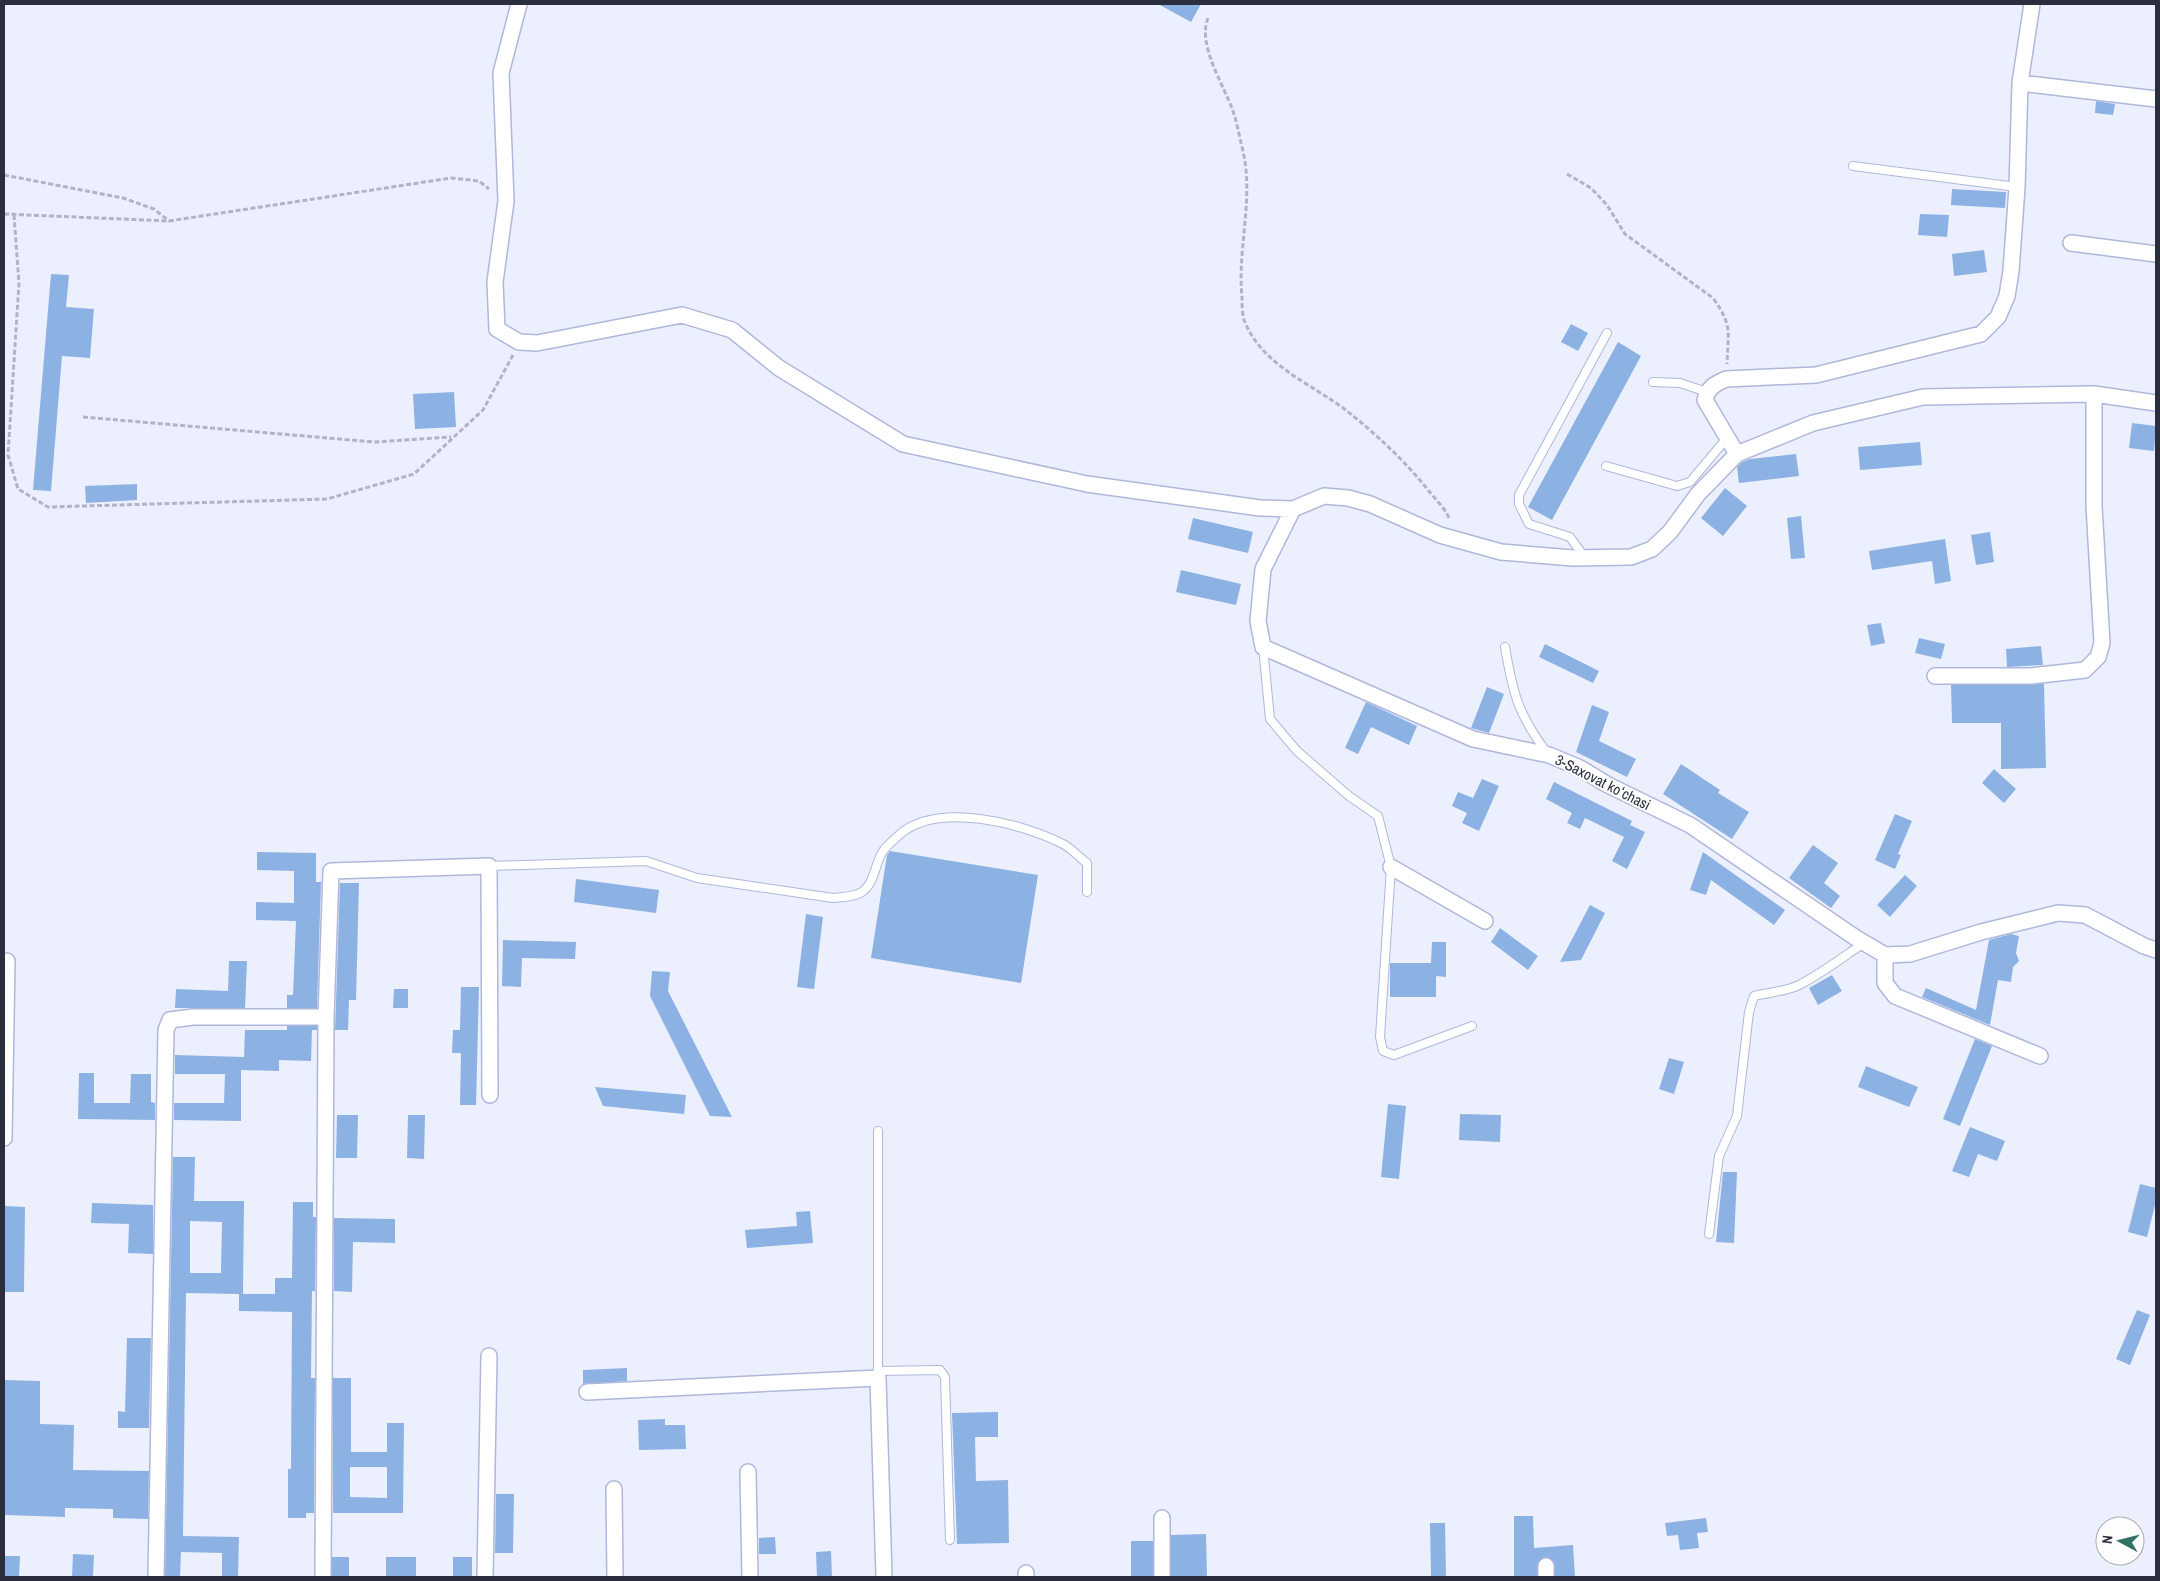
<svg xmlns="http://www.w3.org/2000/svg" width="2160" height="1581" font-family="'Archivo Narrow',sans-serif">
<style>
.building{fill:#8cb2e3;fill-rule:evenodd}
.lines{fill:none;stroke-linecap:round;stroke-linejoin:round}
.lane-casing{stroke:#afb7da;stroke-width:10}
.street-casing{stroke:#afb7da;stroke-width:18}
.path{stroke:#b1b5c3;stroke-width:3;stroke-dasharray:5 2.5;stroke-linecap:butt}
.lane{stroke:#fff;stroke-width:8}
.street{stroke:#fff;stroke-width:15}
.labels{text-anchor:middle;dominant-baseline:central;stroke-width:4;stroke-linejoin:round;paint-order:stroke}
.street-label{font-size:15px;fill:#2b2e3c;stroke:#fdfdfd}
</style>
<rect width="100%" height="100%" fill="#ecf0fe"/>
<path class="building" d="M 1158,4 L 1201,4 L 1191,22 Z
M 2096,101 L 2115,104 L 2113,115 L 2095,113 Z
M 1952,189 L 2006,192 L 2005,208 L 1951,205 Z
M 1920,214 L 1949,215 L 1947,237 L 1918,235 Z
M 1984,250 L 1987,272 L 1954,276 L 1952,254 Z
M 51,274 L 69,275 L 66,307 L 94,309 L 90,358 L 62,356 L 51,491 L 33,490 Z
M 1571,324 L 1588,333 L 1578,351 L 1561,342 Z
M 1618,342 L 1641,356 L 1552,520 L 1528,507 Z
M 454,392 L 456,427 L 415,429 L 413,394 Z
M 2132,423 L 2156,426 L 2154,451 L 2129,448 Z
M 1920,442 L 1922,465 L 1860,470 L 1858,447 Z
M 1796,454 L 1799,476 L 1739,483 L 1737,467 L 1742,462 L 1750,459 Z
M 137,484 L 137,500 L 86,503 L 85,486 Z
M 1725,488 L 1747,506 L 1723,536 L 1701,518 Z
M 1801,516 L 1805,558 L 1791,559 L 1787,518 Z
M 1193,518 L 1253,532 L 1248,553 L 1188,539 Z
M 1990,532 L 1994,562 L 1976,565 L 1971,535 Z
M 1945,539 L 1951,581 L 1935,584 L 1932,561 L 1872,570 L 1869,551 Z
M 1181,570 L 1241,584 L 1236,605 L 1176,592 Z
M 1881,623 L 1885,643 L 1871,646 L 1867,625 Z
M 1919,638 L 1945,644 L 1941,659 L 1915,653 Z
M 1545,644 L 1599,671 L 1593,683 L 1539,657 Z
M 2041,646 L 2043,665 L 2007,667 L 2006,649 Z
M 2044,684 L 2046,768 L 2001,769 L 2001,723 L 1952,723 L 1951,685 Z
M 1487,687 L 1504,694 L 1489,733 L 1471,728 Z
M 1366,702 L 1417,726 L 1409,745 L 1371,727 L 1358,754 L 1345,748 Z
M 1592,705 L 1609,712 L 1599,741 L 1636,759 L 1627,777 L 1576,752 Z
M 1681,764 L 1720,790 L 1718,793 L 1749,812 L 1732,839 L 1663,794 Z
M 1994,769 L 2016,789 L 2004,803 L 1982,783 Z
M 1482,779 L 1499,786 L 1479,831 L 1462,823 L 1467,813 L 1452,806 L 1458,792 L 1473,798 Z
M 1554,782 L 1632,821 L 1630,825 L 1645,832 L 1627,869 L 1612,861 L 1624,837 L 1585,818 L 1580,829 L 1567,823 L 1572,813 L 1546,799 Z
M 1895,814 L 1912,821 L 1898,854 L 1901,855 L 1895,869 L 1875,860 Z
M 1813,845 L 1838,863 L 1824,883 L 1840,896 L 1831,908 L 1789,878 Z
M 890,851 L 1038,875 L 1021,983 L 871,958 L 887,855 Z
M 257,852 L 316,853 L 316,882 L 321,882 L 317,1008 L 287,1008 L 287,995 L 293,995 L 296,921 L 256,920 L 256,902 L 294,903 L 294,871 L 257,870 Z
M 1703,852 L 1785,910 L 1774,925 L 1711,880 L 1706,895 L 1690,890 Z
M 1905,875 L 1917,886 L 1890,917 L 1877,905 Z
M 576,879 L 659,890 L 656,913 L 574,902 Z
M 340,883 L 359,883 L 356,1000 L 349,1000 L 348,1030 L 335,1030 Z
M 1590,905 L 1605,913 L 1581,960 L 1560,962 Z
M 806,914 L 823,917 L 814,989 L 797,987 Z
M 1500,928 L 1538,956 L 1528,970 L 1491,942 Z
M 2011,934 L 2019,936 L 2016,953 L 2019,961 L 2013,967 L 2011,982 L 1998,980 L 1990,1025 L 1922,997 L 1926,988 L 1976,1010 L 1989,940 Z
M 503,940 L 576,942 L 575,959 L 522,958 L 521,987 L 502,986 Z
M 1432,942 L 1446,942 L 1446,977 L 1436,976 L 1436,997 L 1390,997 L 1390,963 L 1431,963 Z
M 229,961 L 247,961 L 245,1008 L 175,1008 L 176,989 L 228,991 Z
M 652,971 L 670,972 L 668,991 L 732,1117 L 710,1116 L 650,996 Z
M 1832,975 L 1842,991 L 1818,1005 L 1809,988 Z
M 461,987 L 479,987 L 476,1105 L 460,1105 L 461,1053 L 452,1053 L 453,1030 L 460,1030 Z
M 394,989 L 408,989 L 408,1008 L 393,1008 Z
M 287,1026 L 317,1026 L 317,1030 L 312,1030 L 311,1061 L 279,1060 L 279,1071 L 241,1070 L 241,1121 L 174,1120 L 174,1103 L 224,1103 L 225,1074 L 175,1074 L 175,1055 L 244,1057 L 245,1030 L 287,1030 Z
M 1975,1039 L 1992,1046 L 1960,1126 L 1943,1119 Z
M 1669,1058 L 1684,1062 L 1674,1094 L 1659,1089 Z
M 1866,1066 L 1918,1087 L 1909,1107 L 1858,1087 Z
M 79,1073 L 94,1073 L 94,1103 L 130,1103 L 131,1074 L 151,1074 L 151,1102 L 155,1103 L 155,1120 L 78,1119 Z
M 595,1087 L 686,1095 L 684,1114 L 603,1106 Z
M 1388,1104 L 1406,1106 L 1399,1179 L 1381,1177 Z
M 1460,1114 L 1501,1115 L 1500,1142 L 1459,1140 Z
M 337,1115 L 358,1115 L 357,1158 L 336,1158 Z
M 408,1115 L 425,1115 L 424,1159 L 407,1158 Z
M 1970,1127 L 2005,1141 L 1997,1161 L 1978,1154 L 1969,1177 L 1952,1171 Z
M 173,1157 L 195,1157 L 194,1201 L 244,1201 L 243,1294 L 275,1294 L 275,1278 L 292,1278 L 293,1202 L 313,1202 L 313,1217 L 316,1217 L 315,1291 L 312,1291 L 311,1378 L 315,1378 L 314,1513 L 306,1513 L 306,1518 L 288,1518 L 288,1469 L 291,1469 L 292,1312 L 239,1311 L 239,1294 L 186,1293 L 183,1536 L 239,1537 L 238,1577 L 222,1577 L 222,1553 L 181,1552 L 180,1577 L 165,1577 ZM 190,1221 L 222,1222 L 221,1273 L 190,1273 Z
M 1723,1172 L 1737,1172 L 1734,1243 L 1716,1242 Z
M 2140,1184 L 2156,1188 L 2156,1201 L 2147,1237 L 2128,1232 Z
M 92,1203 L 153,1205 L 153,1254 L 128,1253 L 129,1224 L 91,1223 Z
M 5,1206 L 25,1207 L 24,1292 L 4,1292 Z
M 810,1211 L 813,1243 L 747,1248 L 745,1230 L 797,1226 L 796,1212 Z
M 334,1218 L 395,1219 L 395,1243 L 353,1242 L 352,1292 L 334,1291 Z
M 2137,1310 L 2150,1315 L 2130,1365 L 2116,1359 Z
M 127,1338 L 151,1338 L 149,1428 L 118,1428 L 118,1411 L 125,1412 Z
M 627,1368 L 627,1381 L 583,1384 L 583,1370 Z
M 333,1378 L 351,1378 L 351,1452 L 387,1452 L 387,1423 L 404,1423 L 403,1513 L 333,1513 ZM 350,1467 L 387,1467 L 387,1498 L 350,1497 Z
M 4,1380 L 40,1381 L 40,1424 L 74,1425 L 73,1470 L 149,1471 L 148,1519 L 113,1518 L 113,1509 L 65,1508 L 65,1517 L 4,1515 Z
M 998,1412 L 998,1437 L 975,1437 L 976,1481 L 1008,1480 L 1009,1543 L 957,1544 L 952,1413 Z
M 665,1419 L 665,1425 L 685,1425 L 686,1449 L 639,1450 L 638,1420 Z
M 496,1494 L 514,1494 L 513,1553 L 495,1553 Z
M 1514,1516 L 1533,1516 L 1534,1548 L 1573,1545 L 1575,1577 L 1555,1577 L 1554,1562 L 1546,1557 L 1538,1562 L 1537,1577 L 1514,1577 Z
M 1706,1518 L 1708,1532 L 1697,1533 L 1699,1548 L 1680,1550 L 1678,1535 L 1667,1536 L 1665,1523 Z
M 1430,1523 L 1445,1523 L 1446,1577 L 1431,1577 Z
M 1206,1534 L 1207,1577 L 1171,1577 L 1171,1535 Z
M 775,1537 L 776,1554 L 759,1554 L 759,1538 Z
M 1131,1541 L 1153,1541 L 1153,1577 L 1131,1577 Z
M 831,1551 L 832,1577 L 817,1577 L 816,1552 Z
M 73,1554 L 94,1555 L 93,1577 L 72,1577 Z
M 4,1556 L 20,1556 L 19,1577 L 4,1577 Z
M 332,1557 L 349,1557 L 349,1577 L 332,1577 Z
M 386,1557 L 416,1557 L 416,1577 L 386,1577 Z
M 453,1557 L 472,1557 L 472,1577 L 453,1577 Z"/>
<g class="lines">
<g class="lane-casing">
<path id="lane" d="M 1853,166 L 2017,187
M 1653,382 L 1680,383 L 1707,392
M 1606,466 L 1677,486 L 1690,482 L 1727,438
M 1585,558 L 1570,537 L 1529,524 L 1519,504 L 1519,495 L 1607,333
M 1263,647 L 1270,719 L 1297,751 L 1349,796 L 1378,816 L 1391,867 L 1380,1037 L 1383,1051 L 1394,1055 L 1472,1026
M 1505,647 C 1513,694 1518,714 1547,753
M 489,866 L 646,861 L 697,878 L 833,898 C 842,897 854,897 862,892 C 875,883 875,863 883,851 C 887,845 894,840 899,835 C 937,801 1022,823 1063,844 C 1071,848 1079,857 1087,863 L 1087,892
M 878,1131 L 878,1378
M 1709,1234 L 1719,1156 L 1737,1116 L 1749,1012 L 1754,996 C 1769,992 1785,992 1799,985 C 1821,974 1843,957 1864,943
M 878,1371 L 940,1370 L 945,1377 L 950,1540"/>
</g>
<g class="street-casing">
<path id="street" d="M 519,4 L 501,73 L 506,201 L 495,282 L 497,329 L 519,342 L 537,343 L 682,315 L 732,330 L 779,368 L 903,444 L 1087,484 L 1260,508 L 1293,509 L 1324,496 L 1348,498 L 1370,504 L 1440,535 L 1501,552 L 1573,558 L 1631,557 L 1652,549 L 1670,532 L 1698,494 L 1737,454 L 1813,423 L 1923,397 L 2094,394 L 2156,403
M 2020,83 L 2156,99
M 2071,243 L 2156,254
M 1737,454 L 1705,400 C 1708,387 1715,384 1726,379 L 1816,375 L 1981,334 L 1998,317 L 2007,296 L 2011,271 L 2017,187 L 2020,83 L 2032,4
M 1293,509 L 1263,569 L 1258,621 L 1263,647 L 1473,739 L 1549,755 L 1580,768 L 1608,785 L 1690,825 L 1856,938 L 1885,955 L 1910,954 L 1981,932 L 2058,913 L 2085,915 L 2144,946 L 2156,950
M 1935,676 L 2031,676 L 2085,670 L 2098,657 L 2102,643 L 2094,506 L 2094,394
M 1391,867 L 1485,921
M 1885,955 L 1885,983 L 1895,996 L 2040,1056
M 4,1138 L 7,961
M 587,1392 L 878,1378 L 884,1577
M 748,1472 L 750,1577
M 614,1489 L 615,1577
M 1162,1518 L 1162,1577
M 1546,1566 L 1546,1577
M 1026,1573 L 1026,1577
M 156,1577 L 166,1030 L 170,1020 L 193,1017 L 326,1017
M 323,1577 L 326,1017 L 331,871 L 489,866 L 490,1095
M 485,1577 L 489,1356"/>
</g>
<path class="path" d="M 1208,18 C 1197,45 1224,85 1233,111 C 1237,122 1239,135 1242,147 C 1255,197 1237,247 1242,297 C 1242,304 1242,313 1244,320 C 1262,366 1311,383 1347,411 C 1376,434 1405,461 1428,490 C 1435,499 1446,509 1450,520
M 1567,174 L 1591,188 L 1607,205 L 1625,234 L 1713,298 C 1733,326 1728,332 1727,364
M 4,175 L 123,198 L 154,209 L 169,221
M 4,214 L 169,221 L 451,178 L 479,181 L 489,189
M 14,215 L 19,283 L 8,455 L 18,489 L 48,507 L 327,499 L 414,474 L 483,410 L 513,355
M 83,417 L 374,442 L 451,437"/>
<use href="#lane" class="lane"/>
<use href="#street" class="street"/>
</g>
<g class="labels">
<g class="street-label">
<text transform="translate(1603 782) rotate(27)">3-Saxovat koʻchasi</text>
</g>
</g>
<rect width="2160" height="1581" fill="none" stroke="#2b2e3c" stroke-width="10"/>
<g transform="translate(2120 1541) rotate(277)"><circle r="24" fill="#fdfdfd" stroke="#a9aab0"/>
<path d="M0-4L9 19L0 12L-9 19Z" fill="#307263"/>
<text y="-8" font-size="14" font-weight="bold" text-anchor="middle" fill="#2b2e3c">N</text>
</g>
</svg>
